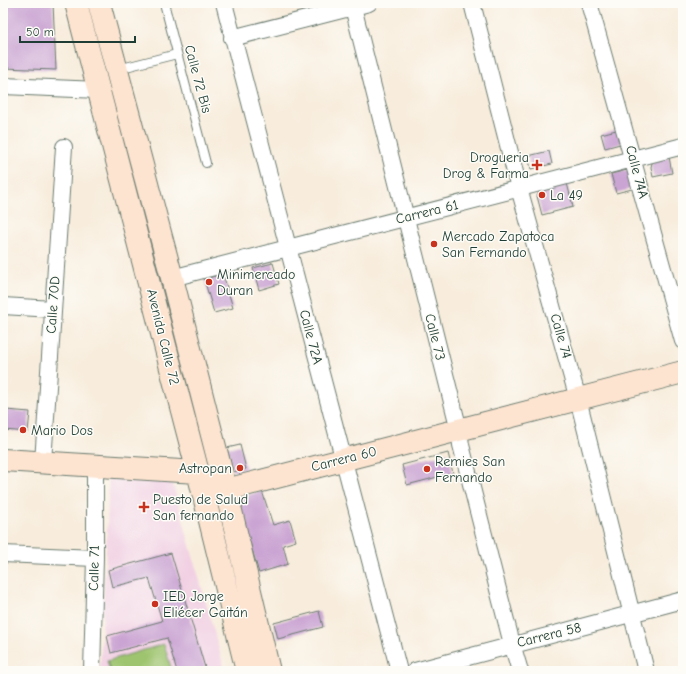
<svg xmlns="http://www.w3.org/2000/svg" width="686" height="674" font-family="'Comic Neue',sans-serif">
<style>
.built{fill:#f1d0e3}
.green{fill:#9fc46f;stroke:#5f8052}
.building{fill:#caa4d3}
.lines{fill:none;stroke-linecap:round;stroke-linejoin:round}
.lane-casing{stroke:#6b7b6f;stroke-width:10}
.street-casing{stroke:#6b7b6f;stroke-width:18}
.secondary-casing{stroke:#6b7b6f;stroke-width:24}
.lane{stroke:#fff;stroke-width:8}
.street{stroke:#fff;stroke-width:16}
.secondary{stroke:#fde4d0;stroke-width:22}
.poi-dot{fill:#c8321e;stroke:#fdfcf7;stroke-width:1.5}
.labels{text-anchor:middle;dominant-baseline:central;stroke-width:3;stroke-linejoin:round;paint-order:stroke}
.street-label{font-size:14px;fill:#1f3d34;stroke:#fdfcf7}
.poi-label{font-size:14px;fill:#1f3d34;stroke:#fdfcf7;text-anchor:start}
</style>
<rect width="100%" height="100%" fill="#fdfcf7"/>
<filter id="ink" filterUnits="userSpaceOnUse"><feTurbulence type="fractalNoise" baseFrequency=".025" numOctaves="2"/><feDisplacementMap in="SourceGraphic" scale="8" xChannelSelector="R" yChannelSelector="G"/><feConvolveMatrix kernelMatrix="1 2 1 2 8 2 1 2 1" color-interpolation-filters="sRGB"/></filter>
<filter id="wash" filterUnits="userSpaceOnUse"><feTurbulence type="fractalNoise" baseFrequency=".012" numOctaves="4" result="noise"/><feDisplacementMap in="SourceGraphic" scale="16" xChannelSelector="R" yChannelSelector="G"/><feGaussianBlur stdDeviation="0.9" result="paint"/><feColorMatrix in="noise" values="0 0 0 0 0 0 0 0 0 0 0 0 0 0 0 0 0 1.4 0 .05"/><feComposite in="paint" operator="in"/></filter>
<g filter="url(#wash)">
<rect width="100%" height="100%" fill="#f8eddd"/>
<path class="built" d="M 109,476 L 172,481 L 225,671 L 100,671 L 107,532 Z"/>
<path class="green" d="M 164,644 L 172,671 L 110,671 L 107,661 Z"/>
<g id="blocks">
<path class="building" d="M 3,3 L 53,3 L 56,70 L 3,68 Z
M 620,129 L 623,138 L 620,144 L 605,148 L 601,134 Z
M 549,151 L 552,164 L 531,169 L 528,156 Z
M 669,157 L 672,173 L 653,177 L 651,167 L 652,163 L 656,160 Z
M 631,169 L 636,188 L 616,193 L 611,174 Z
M 567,183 L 573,207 L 542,215 L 537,196 L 541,190 Z
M 273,263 L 279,284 L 259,290 L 253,268 Z
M 223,274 L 233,308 L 214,313 L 204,279 Z
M 6,410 L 30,412 L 28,432 L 4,430 Z
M 240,445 L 246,469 L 233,472 L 227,448 Z
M 448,453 L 453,473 L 407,485 L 402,465 Z
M 262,491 L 273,525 L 290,520 L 296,541 L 283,545 L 288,564 L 259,573 L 237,498 Z
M 171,553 L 206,671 L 177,671 L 167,638 L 111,653 L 107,636 L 162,621 L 149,578 L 112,587 L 108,570 Z
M 319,611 L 323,627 L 278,639 L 274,623 Z"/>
</g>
</g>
<g filter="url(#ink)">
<use href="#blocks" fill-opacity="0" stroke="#6b7b6f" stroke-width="1"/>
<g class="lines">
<g class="lane-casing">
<path id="lane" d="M 164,3 L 206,163
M 118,69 L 177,54"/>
</g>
<g class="street-casing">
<path id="street" d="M 224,3 L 399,671
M 352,3 L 459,430 L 461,445 L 512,644 L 520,671
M 472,3 L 519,188 L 578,399 L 646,671
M 589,3 L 683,341
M 232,38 L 369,3
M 3,86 L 99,90
M 172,278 L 683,146
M 3,306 L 53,309
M 43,462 L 64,147
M 3,554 L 95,558
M 92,671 L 95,558 L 95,465
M 415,671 L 683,600"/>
</g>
<g class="secondary-casing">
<path id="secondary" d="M 76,3 L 200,480 L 247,671
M 99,3 L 172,278 L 226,490 L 269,671
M 3,460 L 197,472 L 226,490 L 683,372"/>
</g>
<use href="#lane" class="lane"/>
<use href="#street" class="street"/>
<use href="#secondary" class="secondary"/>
</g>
</g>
<g class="poi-dot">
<path d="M535 159h4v4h4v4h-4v4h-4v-4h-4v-4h4z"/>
<circle cx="542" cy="195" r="4"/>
<circle cx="434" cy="244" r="4"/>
<circle cx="209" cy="282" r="4"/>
<circle cx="23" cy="430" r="4"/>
<circle cx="240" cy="468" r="4"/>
<circle cx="427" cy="469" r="4"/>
<path d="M142 501h4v4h4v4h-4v4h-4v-4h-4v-4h4z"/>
<circle cx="155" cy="604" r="4"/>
</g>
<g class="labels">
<g class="street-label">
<text transform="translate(198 79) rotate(75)">Calle 72 Bis</text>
<text transform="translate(637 172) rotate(75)">Calle 74A</text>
<text transform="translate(427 212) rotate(-14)">Carrera 61</text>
<text transform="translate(53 305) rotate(-86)">Calle 70D</text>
<text transform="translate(561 336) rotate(74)">Calle 74</text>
<text transform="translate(163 337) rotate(76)">Avenida Calle 72</text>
<text transform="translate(311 337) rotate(75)">Calle 72A</text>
<text transform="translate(435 337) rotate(76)">Calle 73</text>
<text transform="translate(344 459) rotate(-14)">Carrera 60</text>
<text transform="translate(94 568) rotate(-89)">Calle 71</text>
<text transform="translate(549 635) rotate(-14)">Carrera 58</text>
</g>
<g class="poi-label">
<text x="529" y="157" text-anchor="end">Drogueria<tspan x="529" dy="16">Drog &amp; Farma</tspan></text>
<text x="550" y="195">La 49</text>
<text x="442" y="236">Mercado Zapatoca<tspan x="442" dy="16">San Fernando</tspan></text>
<text x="217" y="274">Minimercado<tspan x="217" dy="16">Duran</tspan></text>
<text x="31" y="430">Mario Dos</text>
<text x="435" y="461">Remies San<tspan x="435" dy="16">Fernando</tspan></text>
<text x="232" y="468" text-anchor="end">Astropan</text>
<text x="153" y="499">Puesto de Salud<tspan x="153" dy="16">San fernando</tspan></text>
<text x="163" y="596">IED Jorge<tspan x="163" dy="16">Eliécer Gaitán</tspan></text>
</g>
</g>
<rect width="686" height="674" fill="none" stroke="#fdfcf7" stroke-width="16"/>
<path d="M20 36v6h115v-6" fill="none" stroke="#1f3d34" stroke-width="2"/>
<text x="26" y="36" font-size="12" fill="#1f3d34" stroke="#fdfcf7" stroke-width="3" paint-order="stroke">50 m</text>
</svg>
